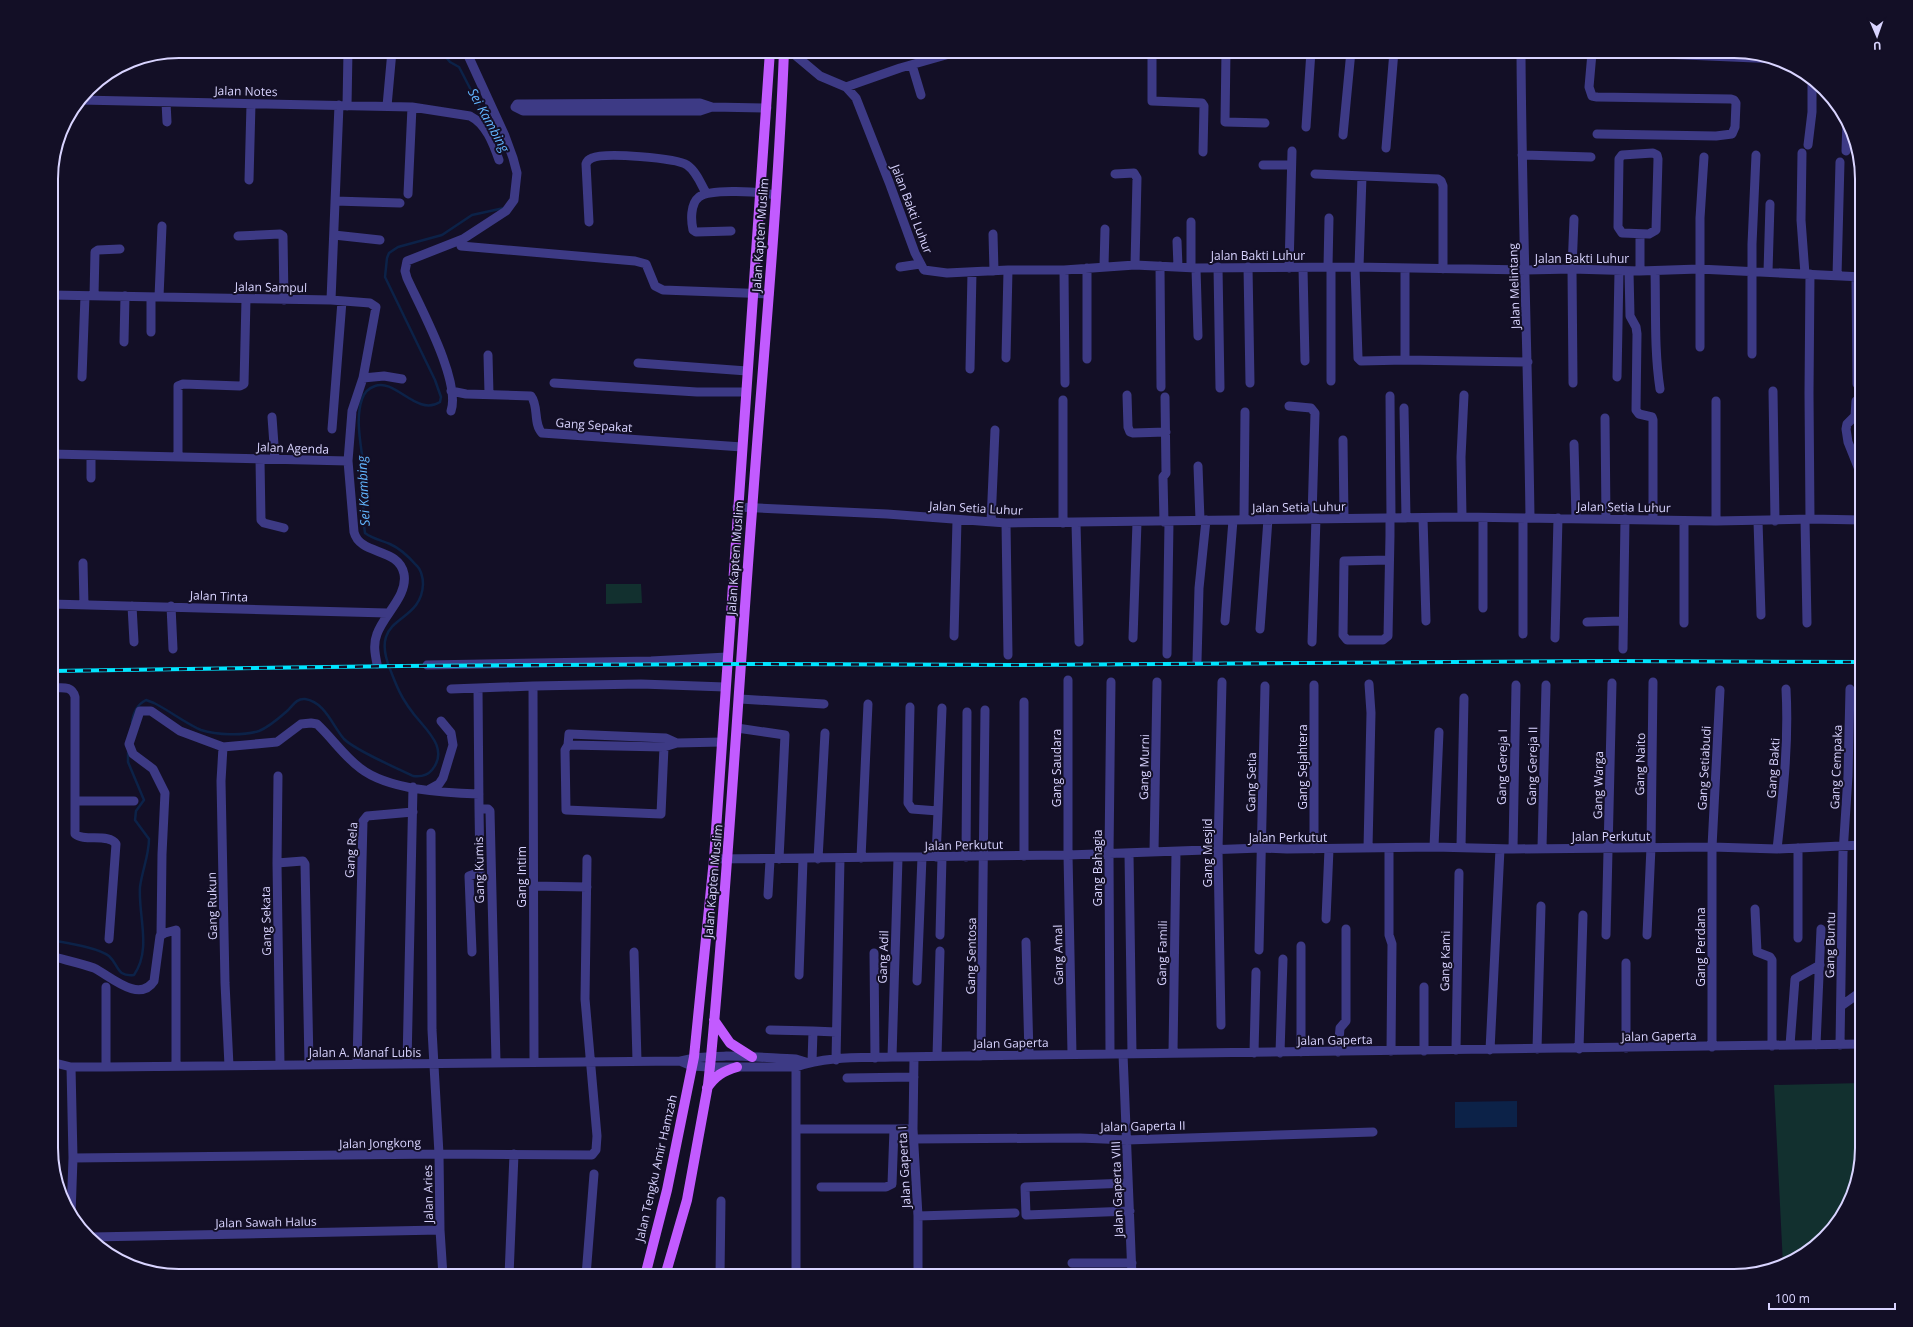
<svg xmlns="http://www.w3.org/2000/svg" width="1913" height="1327" font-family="'Open Sans',sans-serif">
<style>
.green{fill:#12302f}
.water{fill:#0c2248}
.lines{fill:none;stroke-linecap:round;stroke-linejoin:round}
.stream{stroke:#0c2248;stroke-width:2.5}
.minor{stroke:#3d3a85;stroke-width:9}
.major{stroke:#c25bff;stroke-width:10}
.rail-casing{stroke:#00e5ff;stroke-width:4}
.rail{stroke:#130f26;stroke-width:2.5;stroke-dasharray:8;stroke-linecap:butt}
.labels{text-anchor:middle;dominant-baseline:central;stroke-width:4;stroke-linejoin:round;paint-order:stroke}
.street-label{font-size:12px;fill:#d9d4ff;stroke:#130f26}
.water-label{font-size:13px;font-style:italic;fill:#62b6ff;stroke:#130f26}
.rim{fill:none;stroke:#d9d4ff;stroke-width:2}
</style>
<rect width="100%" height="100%" fill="#130f26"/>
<path class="green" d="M 606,584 L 641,584 L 642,603 L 606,604 Z
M 1862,1083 L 1862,1148 L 1855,1189 L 1840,1219 L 1791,1263 L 1783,1265 L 1774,1085 Z"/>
<path class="water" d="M 1517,1101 L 1517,1127 L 1455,1128 L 1455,1102 Z"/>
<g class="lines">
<path class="stream" d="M 441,51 L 450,62 L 459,67 L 485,117 L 504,145
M 132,723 C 133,713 136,705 146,700 L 154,703 C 170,711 185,723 201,730 C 217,735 243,736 259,731 C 269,727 278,719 286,712 C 292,707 296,698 305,699 C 325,702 332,725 344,739 C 356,751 397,768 413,776 C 421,777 427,776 432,770 C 450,748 425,729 413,713 C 406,704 400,694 396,684 C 391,671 381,652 386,637 C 392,617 422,615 423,584 C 423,578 421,569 416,565 C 409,557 399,548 390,544 C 381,540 373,539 365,533 C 362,514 364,495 364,475 C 363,450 354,423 362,399 C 364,393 369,388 375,386 C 395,378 417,417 440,402 L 441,397 L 435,380 L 385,277 L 387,258 L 389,253 L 398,247 L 442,235 L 472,215 L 504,208
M 51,940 C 66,943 97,947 109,956 C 119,965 116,977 134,975 C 152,949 138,916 140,887 C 142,871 149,855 149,839 L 135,820 L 136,811 L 144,800 L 128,762 L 128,752"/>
<path class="minor" d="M 786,51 L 795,55 L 820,76 L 846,87 L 856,98 L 889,182 L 915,253 L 924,270 L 947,273 L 1008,270 L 1064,270 L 1135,265 L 1196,268 L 1355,267 L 1526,270 L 1572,269 L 1640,271 L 1699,269 L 1862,277
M 1152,51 L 1152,101 L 1202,103 L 1204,106 L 1203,152
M 1226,51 L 1225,122 L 1265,123
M 1473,51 L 1531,54 L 1615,52 L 1778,59
M 1592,53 L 1589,87 L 1592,96 L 1597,97 L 1731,99 L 1734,100 L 1736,103 L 1735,127 L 1732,134 L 1716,136 L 1597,134
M 1521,54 C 1522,208 1528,363 1530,518
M 912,65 L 921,95
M 846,87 L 900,68 L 960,51
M 80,100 L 412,107 L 470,116 C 486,124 493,143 499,160
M 166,102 L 167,122
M 347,106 L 348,51
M 387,106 L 392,51
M 712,107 L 700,111 L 523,111 L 515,107 L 517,104 L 700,103 L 712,107 L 767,108
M 1306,127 L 1311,51
M 1343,135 L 1351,51
M 1808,145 L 1812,112 L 1812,81
M 1386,148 L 1394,51
M 1846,151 L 1847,120
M 1653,153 L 1657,155 L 1658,159 L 1656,230 L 1649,234 L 1622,233 L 1618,227 L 1619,159 L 1622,155 Z
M 1802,153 L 1801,220 L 1805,274
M 1522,155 L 1591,157
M 1263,165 L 1291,165
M 1115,174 L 1134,173 L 1137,178 L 1135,265
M 1315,174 L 1438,179 L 1441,181 L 1443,186 L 1443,269
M 249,180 L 251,104
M 408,194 L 412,107
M 335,201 L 400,203
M 589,222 L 586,164 C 587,161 589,159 592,158 C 605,152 676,158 687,165 C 696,171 701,184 706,193
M 1191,222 L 1191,267
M 731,231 L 696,232 L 693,230 C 691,221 690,204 699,197 C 710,188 761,192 776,195
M 993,234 L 994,271
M 1640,234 L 1640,271
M 334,235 L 380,240
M 238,236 L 280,234 L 283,236 L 284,300
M 1177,241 L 1178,267
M 461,246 L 635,261 L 646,264 L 655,286 L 663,290 L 769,294
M 1104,266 L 1105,229
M 1160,266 L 1161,387
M 900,267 L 920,264
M 1218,267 L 1220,388
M 1248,267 L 1250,383
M 1328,267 L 1329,218
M 1331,267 L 1331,381
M 1355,267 L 1358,358 L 1361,361 L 1405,360 L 1528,362
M 1359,267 L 1362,176
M 1196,268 L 1198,336
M 1289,268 L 1292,151
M 1303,268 L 1305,361
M 1064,270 L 1065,383
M 1629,271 L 1630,316 L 1636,327 L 1637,334 L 1636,410 L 1639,414 L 1652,417 L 1653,420 L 1653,520
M 1655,271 C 1656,310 1654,350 1660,389
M 1768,272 L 1770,204
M 1837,276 L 1840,162
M 1856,277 L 1857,384
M 51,295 L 331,300 L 370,303 L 376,307 L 363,378 L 384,376 L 402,379
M 94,296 L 95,252 L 98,250 L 120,249
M 151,297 L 151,332
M 159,297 L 162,226
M 331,300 L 339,105
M 124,342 L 125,296
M 1700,347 L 1700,218 L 1704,157
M 1752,354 L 1752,244 L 1756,155
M 488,355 L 489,394
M 1006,358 L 1008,270
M 1087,359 L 1087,268
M 1405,360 L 1405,268
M 638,363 L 747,371
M 970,369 L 972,272
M 82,377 L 85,296
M 1617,377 L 1619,271
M 363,378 L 352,411 L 348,461 L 354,532 C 360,556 399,547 404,574 C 408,596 384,614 377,634 C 373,644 375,654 377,664
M 554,383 L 697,392 L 746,392
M 1573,383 L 1572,269 L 1574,219
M 451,391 L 466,394 L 531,396 C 539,406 533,424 542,433 L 742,447
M 1773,391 L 1775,521
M 1127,395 L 1128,427 L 1130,432 L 1133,433 L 1166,432
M 1390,396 L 1391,518
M 1716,401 L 1716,521
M 1856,401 L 1855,416 L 1847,424 L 1846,429 L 1848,442 L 1862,477 L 1862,491
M 1289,406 L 1311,408 L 1315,413 L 1312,518
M 1404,408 L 1406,518
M 451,411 C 461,381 420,307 407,278 L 405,271 L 407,261 L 463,239 L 506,211 L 514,200 L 517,173 L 513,158 L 505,136 L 466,51
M 272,417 L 275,459
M 1605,418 L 1606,519
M 332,429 L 342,301
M 1343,440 L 1344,518
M 1574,444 L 1576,518
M 51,454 L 348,461
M 91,456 L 91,478
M 178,457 L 178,386 L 183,384 L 240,386 L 244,384 L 246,299
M 260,459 L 261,520 L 264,523 L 284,528
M 1198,466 L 1200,520
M 737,507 L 887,514 L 1006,523 L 1462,517 L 1716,521 L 1810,519 L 1862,520
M 1462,517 L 1461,457 L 1464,395
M 1423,518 L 1426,621
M 1244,519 L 1245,412
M 1810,519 L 1809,393 L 1810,274
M 1805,520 L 1807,623
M 1758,521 L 1761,615
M 1859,521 L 1861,627
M 991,522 L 995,430
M 1164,522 L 1163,477 L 1166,473 L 1165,397
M 1006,523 L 1008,655
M 1063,523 L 1063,400
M 1076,523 L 1079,642
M 1389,560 L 1344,561 L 1343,635 L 1347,640 L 1383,640 L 1388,636 L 1390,535 L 1390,518
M 83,563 L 84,605
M 51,604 L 387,613
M 132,606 L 134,642
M 171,606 L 173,649
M 1483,608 L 1483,518
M 1225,621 L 1233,520
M 1587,622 L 1622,621
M 1684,623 L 1684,521
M 1260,629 L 1268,519
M 1523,634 L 1523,518
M 954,636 L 957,520
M 1133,638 L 1137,522
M 1555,638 L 1558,518
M 1312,642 L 1316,518
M 1623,649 L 1625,519
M 1167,654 L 1169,522
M 1197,661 L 1199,588 L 1206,520
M 427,665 L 651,661 L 727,657
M 1068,680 L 1068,855 L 1072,1054
M 1314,685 L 1314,849
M 51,688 C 62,688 72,685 75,697 L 75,834 C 84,842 109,833 116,844 L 109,939
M 478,688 L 479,809 L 488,809 L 490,811 L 496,1062
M 451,689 L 533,686
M 740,699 L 824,704
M 1024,702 L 1024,856
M 910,707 L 908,803 L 912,809 L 938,811 L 936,857
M 737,728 L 785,735 L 779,859
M 568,745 L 664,747 L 677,743 L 722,742
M 223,747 L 221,781 L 225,983 L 229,1066
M 664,747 L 661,814 L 566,810 L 565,750 L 568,745 L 569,734 L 666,738 L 677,743
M 278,776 L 277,863 L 280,1065
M 430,789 L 439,784 L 443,778 L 453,745 L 451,733 L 441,721
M 76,801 L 134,801
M 938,811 L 942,708
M 431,833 L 432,1030 L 439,1154 L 440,1230 L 443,1276
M 1434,847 L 1439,732
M 1461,847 L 1464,698
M 1368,848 L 1371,713 L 1369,684
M 1389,848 L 1389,935 L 1392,944 L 1391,1051
M 1542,848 L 1546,685
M 1513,849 L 1516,685
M 1777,849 C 1783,795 1789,743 1786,689
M 1154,852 L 1157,682
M 1129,854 L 1132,1054
M 966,857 L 967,712
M 861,858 L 868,704
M 714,859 L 1068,855 L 1261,848 L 1287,849 L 1434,847 L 1513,849 L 1712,847 L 1777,849 L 1862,845
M 818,859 L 825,733
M 277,863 L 303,861 L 305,864 L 309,1064
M 533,886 L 587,887
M 768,895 L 770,860
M 1755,909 L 1757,952 L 1770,957 L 1772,960 L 1772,1046
M 1326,919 L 1329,849
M 161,935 L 162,854 L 165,793 L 153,769 L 133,754 L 129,744 L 140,711 L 151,711 L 180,731 L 223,747 L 277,742 L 301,724 L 311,723 L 317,724 C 332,738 344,756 360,768 C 388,790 444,793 479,794
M 940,935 L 942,857
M 1606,935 L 1612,683
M 1647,935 L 1651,847 L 1653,682
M 1798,938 L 1798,848
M 1026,942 L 1029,1055
M 1259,950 L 1265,686
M 472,952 L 469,876 L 480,872 L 479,809
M 634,952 L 637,1061
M 874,953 L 875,1058
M 51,956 C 65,960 80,963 94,968 C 109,975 139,1004 154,981 L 160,936 L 165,933 L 176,930 L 176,1066
M 1626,963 L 1626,1048
M 799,975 L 803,859
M 917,981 L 922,857
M 1424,987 L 1424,1051
M 1841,1006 L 1862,991
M 1221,1025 L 1218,850 L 1222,682
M 770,1030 L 813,1031
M 1790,1045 L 1795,979 L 1820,965
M 1816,1045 L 1821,929
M 1840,1045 L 1843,853 L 1848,776 L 1850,689
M 1712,1047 L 1712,847 L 1720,690
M 1537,1049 L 1541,906
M 1579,1049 L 1583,915
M 1456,1050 L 1459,873
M 1490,1050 L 1500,849
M 1301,1052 L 1301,946
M 1338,1052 L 1340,1028 L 1346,1021 L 1346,929
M 1173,1053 L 1176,852
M 1254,1053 L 1256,972
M 1280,1053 L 1283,959
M 1110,1054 L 1109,853 L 1111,682
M 1123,1054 L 1132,1276
M 937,1056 L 940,951
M 981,1056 L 985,710
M 892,1057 L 898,858
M 914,1057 L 913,1129 L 918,1216 L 918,1276
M 836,1060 L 840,858
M 680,1061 L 692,1066 L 709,1067 L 796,1067 C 826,1056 861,1058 892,1057 L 1862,1044
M 51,1062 L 71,1067 L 106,1067 L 680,1061 C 711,1052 764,1058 796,1059 L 809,1063
M 534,1062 L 533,686 L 641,684 L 725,687
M 796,1062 L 796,1276
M 812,1062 L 813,1031 L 836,1032
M 357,1063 L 363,821 L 367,816 L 413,812
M 407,1063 L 413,787
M 71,1067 L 73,1158 L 71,1215
M 106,1067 L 106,987
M 847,1078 L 914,1077
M 797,1129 L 913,1129
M 914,1139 L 1080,1138 L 1127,1140 L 1373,1132
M 73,1158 L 439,1154 L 592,1155 L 596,1150 L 597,1136 L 585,999 L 587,859
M 1128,1183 L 1025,1187 L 1026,1215 L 1130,1211
M 821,1187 L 886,1187 L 892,1184 L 894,1129
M 918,1216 L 1015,1213
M 92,1237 L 440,1230
M 1072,1263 L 1132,1263
M 509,1276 L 514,1154
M 586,1276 L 594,1174
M 720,1276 L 721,1201"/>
<path class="major" d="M 714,1020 L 730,1043 L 752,1057
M 707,1088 C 715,1076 723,1071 737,1067
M 645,1276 L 667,1190 L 694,1057 L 714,859 L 770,51
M 665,1276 L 687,1200 L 708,1085 L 711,1057 C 728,875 738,693 752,511 C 763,358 778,205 784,51"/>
<g class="rail-casing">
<path id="rail" d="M 51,671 L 402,666 L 741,664 L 1019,665 L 1615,661 L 1862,662"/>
</g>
<use href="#rail" class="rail"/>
</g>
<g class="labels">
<g class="street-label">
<text transform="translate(246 91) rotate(1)">Jalan Notes</text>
<text transform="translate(912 209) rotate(69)">Jalan Bakti Luhur</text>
<text transform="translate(760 235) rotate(-86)">Jalan Kapten Muslim</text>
<text x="1258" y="255">Jalan Bakti Luhur</text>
<text x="1582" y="258">Jalan Bakti Luhur</text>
<text transform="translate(1514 286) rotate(-92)">Jalan Melintang</text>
<text transform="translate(271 287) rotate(1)">Jalan Sampul</text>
<text transform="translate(594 425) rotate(4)">Gang Sepakat</text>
<text transform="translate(293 448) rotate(2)">Jalan Agenda</text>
<text transform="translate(1299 507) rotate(-1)">Jalan Setia Luhur</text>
<text transform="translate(1624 507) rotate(1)">Jalan Setia Luhur</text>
<text transform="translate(976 508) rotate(3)">Jalan Setia Luhur</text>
<text transform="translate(735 558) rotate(-86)">Jalan Kapten Muslim</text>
<text transform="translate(219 596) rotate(2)">Jalan Tinta</text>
<text transform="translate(1640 764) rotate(-89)">Gang Naito</text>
<text transform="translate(1532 766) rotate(-89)">Gang Gereja II</text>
<text transform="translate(1144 767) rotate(-89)">Gang Murni</text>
<text transform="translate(1302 767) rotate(-90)">Gang Sejahtera</text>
<text transform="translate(1502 767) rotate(-89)">Gang Gereja I</text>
<text transform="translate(1836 767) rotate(-88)">Gang Cempaka</text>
<text transform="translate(1056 768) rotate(-90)">Gang Saudara</text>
<text transform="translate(1704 768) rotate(-87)">Gang Setiabudi</text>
<text transform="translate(1773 768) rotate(-86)">Gang Bakti</text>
<text transform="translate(1251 782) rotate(-89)">Gang Setia</text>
<text transform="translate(1598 785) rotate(-89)">Gang Warga</text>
<text x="1611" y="836">Jalan Perkutut</text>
<text x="1288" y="837">Jalan Perkutut</text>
<text transform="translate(964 845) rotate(-1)">Jalan Perkutut</text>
<text transform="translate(351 850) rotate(-86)">Gang Rela</text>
<text transform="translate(1207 853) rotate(-90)">Gang Mesjid</text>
<text transform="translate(1097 868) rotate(-90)">Gang Bahagia</text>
<text transform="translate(479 870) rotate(-91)">Gang Kumis</text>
<text transform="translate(521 877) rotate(-90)">Gang Intim</text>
<text transform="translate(713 881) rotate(-85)">Jalan Kapten Muslim</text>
<text transform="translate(212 906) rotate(-91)">Gang Rukun</text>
<text transform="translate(266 921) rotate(-91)">Gang Sekata</text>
<text transform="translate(1830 945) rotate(-89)">Gang Buntu</text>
<text transform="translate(1700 947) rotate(-90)">Gang Perdana</text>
<text transform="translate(1162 953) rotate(-89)">Gang Famili</text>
<text transform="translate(1058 955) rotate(-91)">Gang Amal</text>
<text transform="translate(971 956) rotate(-89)">Gang Sentosa</text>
<text transform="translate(883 957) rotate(-88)">Gang Adil</text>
<text transform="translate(1445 961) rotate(-89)">Gang Kami</text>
<text transform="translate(1659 1036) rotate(-1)">Jalan Gaperta</text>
<text transform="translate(1335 1040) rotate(-1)">Jalan Gaperta</text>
<text transform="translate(1011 1043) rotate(-1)">Jalan Gaperta</text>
<text x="365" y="1052">Jalan A. Manaf Lubis</text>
<text transform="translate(1143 1126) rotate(-1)">Jalan Gaperta II</text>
<text transform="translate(380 1143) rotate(-1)">Jalan Jongkong</text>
<text transform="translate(904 1167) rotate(-93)">Jalan Gaperta I</text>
<text transform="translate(656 1168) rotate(-77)">Jalan Tengku Amir Hamzah</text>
<text transform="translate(1117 1189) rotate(-92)">Jalan Gaperta VIII</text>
<text transform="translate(428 1194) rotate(-91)">Jalan Aries</text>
<text transform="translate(266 1222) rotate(-1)">Jalan Sawah Halus</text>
</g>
<g class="water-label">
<text transform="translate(489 120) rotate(61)">Sei Kambing</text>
<text transform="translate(363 491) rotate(-93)">Sei Kambing</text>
</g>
</g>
<path d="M0 0H1913V1327H0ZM179 58H1734A121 121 0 0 1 1855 179V1148A121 121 0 0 1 1734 1269H179A121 121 0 0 1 58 1148V179A121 121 0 0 1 179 58Z" fill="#130f26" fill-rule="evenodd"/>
<path class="rim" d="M179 58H1734A121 121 0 0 1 1855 179V1148A121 121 0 0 1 1734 1269H179A121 121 0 0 1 58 1148V179A121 121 0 0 1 179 58Z"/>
<g transform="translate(1877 36) rotate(178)" stroke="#130f26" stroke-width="3" paint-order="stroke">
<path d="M0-3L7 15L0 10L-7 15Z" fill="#d9d4ff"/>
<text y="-6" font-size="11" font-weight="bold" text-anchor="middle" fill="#d9d4ff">U</text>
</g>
<path d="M1769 1303v6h126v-6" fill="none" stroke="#d9d4ff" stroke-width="2"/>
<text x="1775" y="1303" font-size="12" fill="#d9d4ff" stroke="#130f26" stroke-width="3" paint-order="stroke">100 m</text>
</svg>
